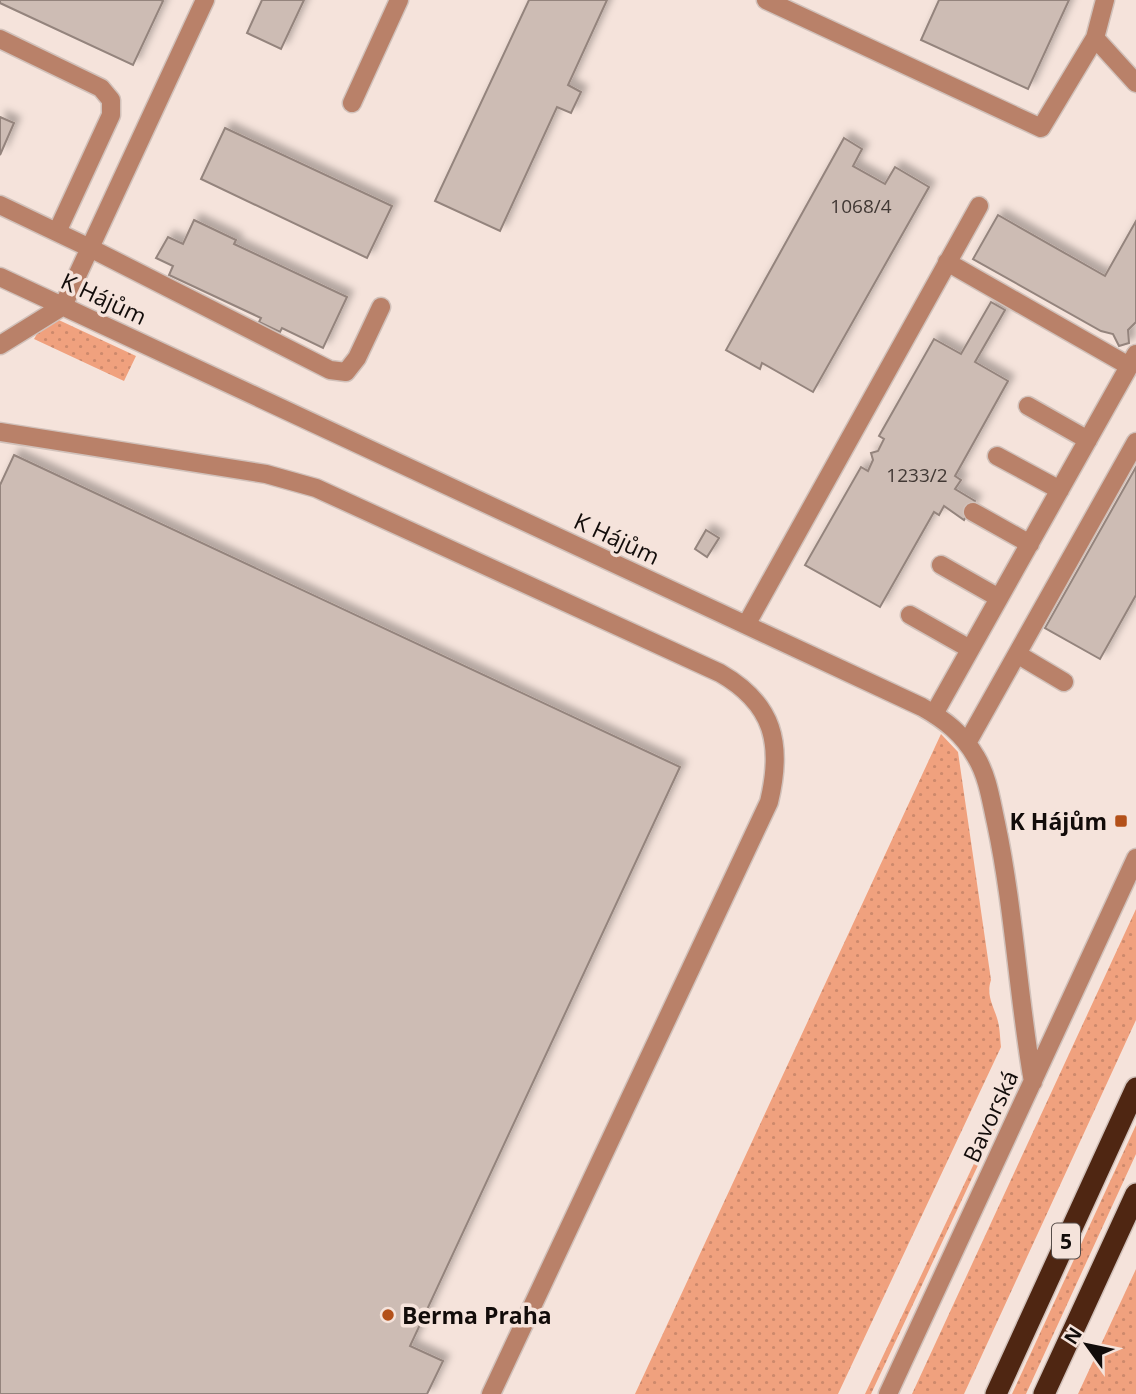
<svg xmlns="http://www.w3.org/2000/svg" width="1136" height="1394" font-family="'Open Sans',sans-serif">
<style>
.grass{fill:url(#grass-dots)}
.building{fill:#cdbcb4;stroke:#94847d;stroke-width:2;filter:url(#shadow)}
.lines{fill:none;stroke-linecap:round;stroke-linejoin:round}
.minor-casing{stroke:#d1c1ba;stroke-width:21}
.highway-casing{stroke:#d1c1ba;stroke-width:24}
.minor{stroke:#b98169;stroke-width:18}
.highway{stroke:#4f2612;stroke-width:21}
.poi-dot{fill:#b35019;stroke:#f5e3db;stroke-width:2.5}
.labels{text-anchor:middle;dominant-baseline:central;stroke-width:7;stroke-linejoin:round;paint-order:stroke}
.number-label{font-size:19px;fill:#413834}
.shield{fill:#f5e3db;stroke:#564c49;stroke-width:2}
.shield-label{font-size:21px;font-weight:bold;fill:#120c0a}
.street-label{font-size:23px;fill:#120c0a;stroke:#f5e3db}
.poi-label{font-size:23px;font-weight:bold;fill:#120c0a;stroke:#f5e3db;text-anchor:end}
</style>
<defs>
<pattern id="grass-dots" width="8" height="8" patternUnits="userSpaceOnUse" patternTransform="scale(1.75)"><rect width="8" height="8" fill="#f0a17e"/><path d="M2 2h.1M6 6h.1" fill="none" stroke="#cd896c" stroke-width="1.8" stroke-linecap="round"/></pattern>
<filter id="shadow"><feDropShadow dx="6" dy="-6" stdDeviation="3.5" flood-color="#0004"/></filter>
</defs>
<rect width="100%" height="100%" fill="#f5e3db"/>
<path class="grass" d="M 48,315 L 136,356 L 124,381 L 34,339 Z
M 941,734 L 958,752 L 991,980 C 986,995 993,1005 997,1018 C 1000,1027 1000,1038 1001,1047 L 838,1394 L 635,1394 Z
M 1136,909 L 1136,1020 L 964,1394 L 912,1394 Z
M 1014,1079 L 1010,1097 L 871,1394 L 865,1394 Z
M 1136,1125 L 1136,1154 L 1026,1394 L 1012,1394 Z
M 1136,1269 L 1136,1394 L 1078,1394 Z"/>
<path class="building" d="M 0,0 L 161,0 L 163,1 L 133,65 L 0,3 Z
M 262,0 L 304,0 L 281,49 L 247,33 Z
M 529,0 L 607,0 L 568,85 L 581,92 L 571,113 L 557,107 L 500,231 L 435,201 Z
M 939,0 L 1069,0 L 1028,89 L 921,40 Z
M 0,117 L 14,123 L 0,155 Z
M 225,128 L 392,206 L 367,258 L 201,179 Z
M 844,138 L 862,149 L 853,166 L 885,184 L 895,167 L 929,187 L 813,392 L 762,363 L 760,369 L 726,350 Z
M 998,215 L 1105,276 L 1136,221 L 1136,322 L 1128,330 L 1129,343 L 1119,346 L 1113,334 L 1101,331 L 973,259 Z
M 194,220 L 236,240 L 234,244 L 347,297 L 323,348 L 282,328 L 280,332 L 259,322 L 261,318 L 169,275 L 173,266 L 156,258 L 168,237 L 183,244 Z
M 991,302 L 1005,310 L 975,362 L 1008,381 L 955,476 L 961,480 L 955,489 L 975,501 L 964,520 L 944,506 L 939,515 L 934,512 L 880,607 L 805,565 L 861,467 L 868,471 L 873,460 L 871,453 L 878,451 L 884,439 L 879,436 L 934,339 L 961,354 Z
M 14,455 L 680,767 L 410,1346 L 443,1361 L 427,1394 L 0,1394 L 0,485 Z
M 1136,467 L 1136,595 L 1100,659 L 1045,628 Z
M 706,530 L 719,538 L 707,557 L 695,549 Z"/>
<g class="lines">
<g class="minor-casing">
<path id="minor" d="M 766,0 L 1041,128 L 1095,38 L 1105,0
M 1095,38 L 1136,83
M 0,39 L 101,88 L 111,100 L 111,115 L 57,232
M 352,103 L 399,0
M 0,205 L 90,248 L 330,370 L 346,372 L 357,358 L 381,307
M 947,262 L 1129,366
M 0,277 L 922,707 C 945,720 963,734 976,757 C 988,777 991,801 996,823 C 1014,908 1018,996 1033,1082
M 0,345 L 63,306 L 205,0
M 1028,406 L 1088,440
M 0,432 L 266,474 L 316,488 L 720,673 C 774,704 783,744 769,802 L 491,1394
M 997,456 L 1060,490
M 973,512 L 1030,544
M 941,565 L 999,598
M 910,615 L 970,649
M 746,625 L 979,206
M 1017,654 L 1064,682
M 934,714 L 1136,354
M 967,743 L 1136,442
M 888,1394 L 1136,858"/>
</g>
<g class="highway-casing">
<path id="highway" d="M 996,1394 L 1136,1088
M 1044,1394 L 1136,1194"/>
</g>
<use href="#minor" class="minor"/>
<use href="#highway" class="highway"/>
</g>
<g class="poi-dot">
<rect x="1114" y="814" width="14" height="14" rx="3.5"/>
<circle cx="388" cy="1315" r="7"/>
</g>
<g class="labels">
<g class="number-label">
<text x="861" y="206">1068/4</text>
<text x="917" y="475">1233/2</text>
</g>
<rect class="shield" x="1052" y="1223.5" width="28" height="35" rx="5"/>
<g class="shield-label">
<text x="1066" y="1241">5</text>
</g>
<g class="street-label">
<text transform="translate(104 298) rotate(25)">K Hájům</text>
<text transform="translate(617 538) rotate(25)">K Hájům</text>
<text transform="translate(990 1116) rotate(-65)">Bavorská</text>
</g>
<g class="poi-label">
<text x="1107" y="821">K Hájům</text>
<text x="402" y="1315" text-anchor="start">Berma Praha</text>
</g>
</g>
<g transform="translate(1087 1345) rotate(303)" stroke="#f5e3db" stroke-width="5" paint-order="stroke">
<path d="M0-5L12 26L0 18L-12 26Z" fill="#120c0a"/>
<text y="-10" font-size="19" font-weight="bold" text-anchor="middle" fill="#120c0a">N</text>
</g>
</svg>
